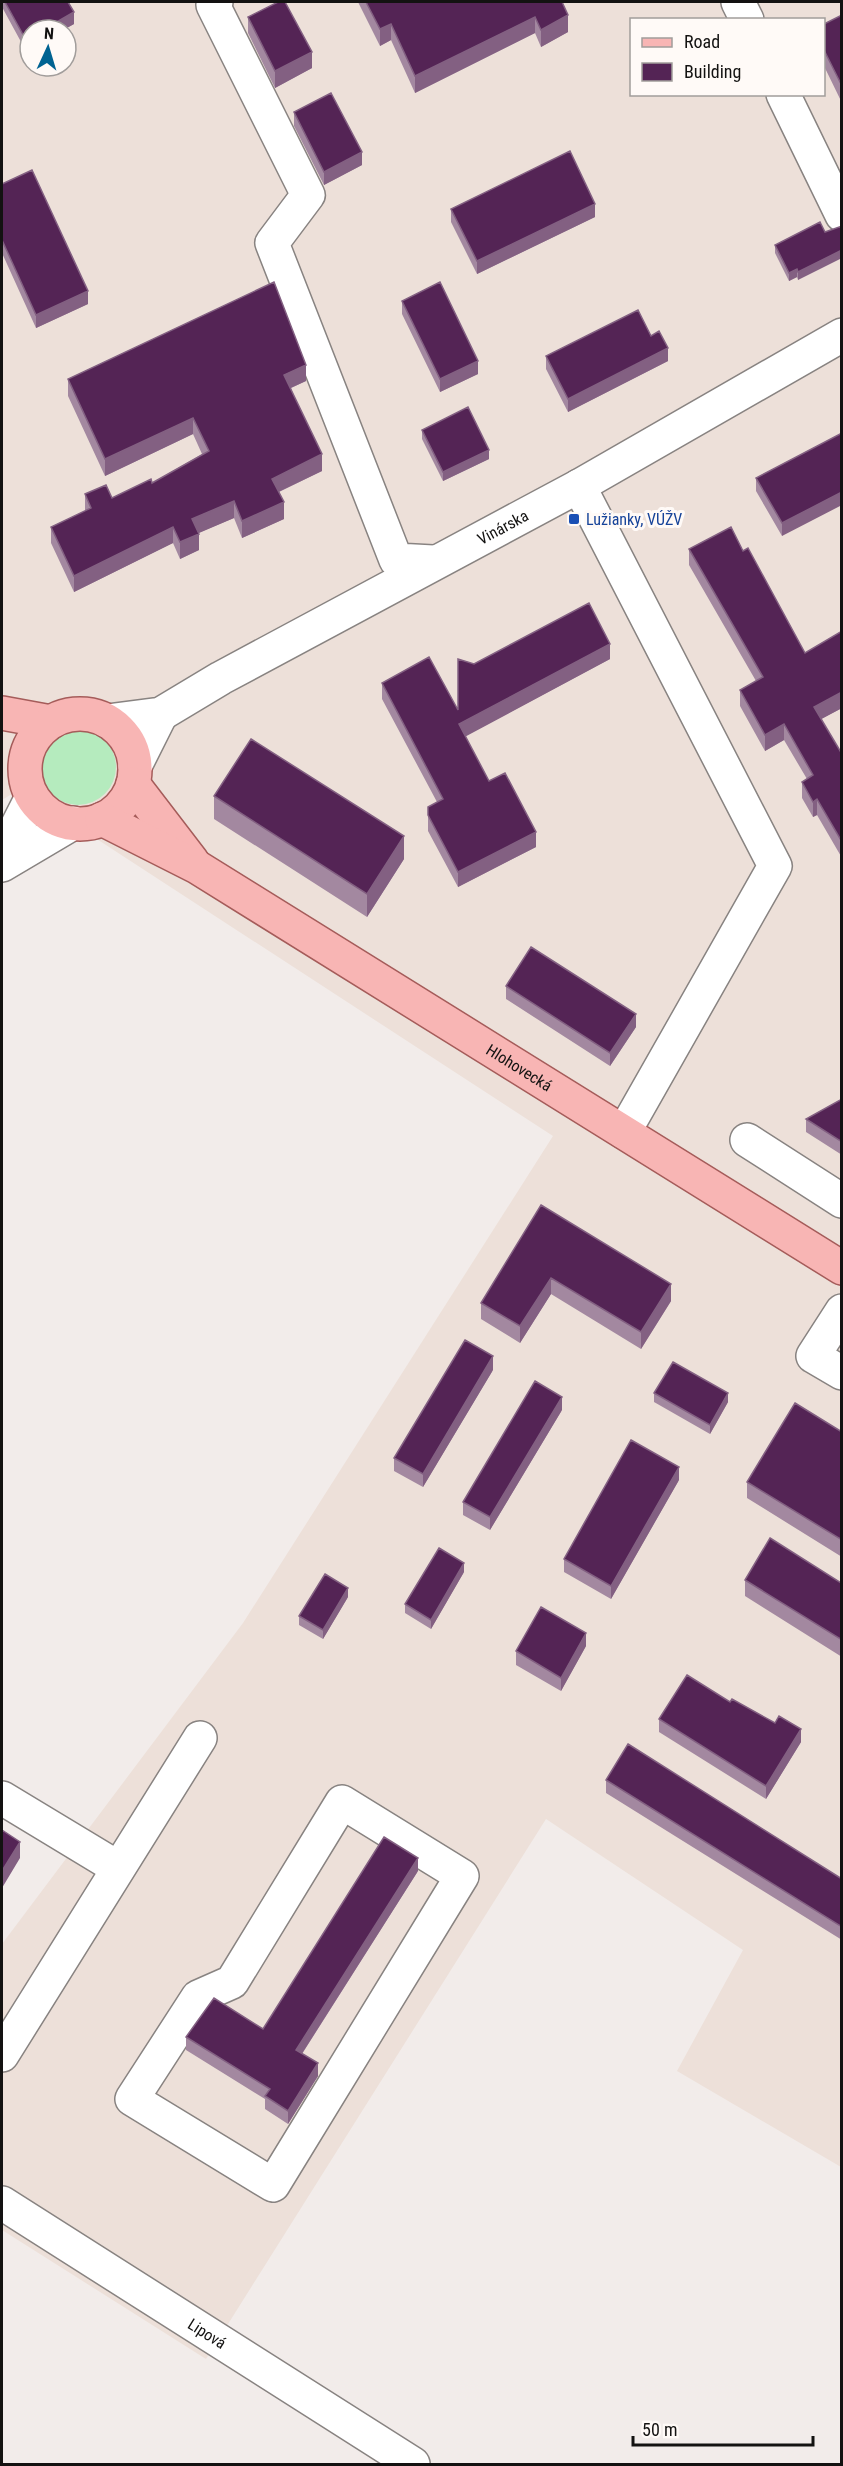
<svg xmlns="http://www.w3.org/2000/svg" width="843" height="2466" font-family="'Roboto Condensed',sans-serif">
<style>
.built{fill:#ede0d9;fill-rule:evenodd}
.green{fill:#b5ebbe}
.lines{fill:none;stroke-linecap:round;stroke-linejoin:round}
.minor-casing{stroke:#888381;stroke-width:36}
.major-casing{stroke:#a55c5a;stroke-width:36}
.minor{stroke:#fff;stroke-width:33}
.major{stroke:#f8b5b4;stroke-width:33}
.wall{fill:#a388a0}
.shaded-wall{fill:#836082}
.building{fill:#542455;stroke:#836082;stroke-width:1.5}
.transit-dot{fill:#1a4fb4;stroke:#fffaf7;stroke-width:2}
.labels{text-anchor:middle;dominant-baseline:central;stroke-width:6;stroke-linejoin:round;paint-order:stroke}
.transit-label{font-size:16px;fill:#164399;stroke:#fffaf7;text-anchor:start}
.street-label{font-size:16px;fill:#131211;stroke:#fffaf7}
</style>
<rect width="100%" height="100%" fill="#f2ecea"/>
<path class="built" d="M 2,2 L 841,2 L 841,2167 L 677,2071 L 743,1950 L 546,1819 L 206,2359 L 2,2230 L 2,1944 L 243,1623 L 553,1136 L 20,789 L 2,800 ZM 632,20 L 824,20 L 824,94 L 632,94 ZM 30,30 L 66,30 L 66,66 L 30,66 Z"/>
<path class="green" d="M40 767a38 38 0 1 1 76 0a38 38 0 1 1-76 0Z"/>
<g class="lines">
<g class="minor-casing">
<g id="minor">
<path d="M 216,2 L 213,5 L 308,195 L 272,243 L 396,560 L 433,562"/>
<path d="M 738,2 L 747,20"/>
<path d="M 783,94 L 842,215"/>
<path d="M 579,486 L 775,866 L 624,1132"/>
<path id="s1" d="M 107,721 L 161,714 L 221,678 L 579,486 L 842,335"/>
<path d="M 135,766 L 161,714"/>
<path d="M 2,856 L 32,797"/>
<path d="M 2,865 L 73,823"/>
<path d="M 747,1140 L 842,1201"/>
<path d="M 842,1311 L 813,1356 L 842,1373"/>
<path d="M 2,1798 L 118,1868"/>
<path d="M 342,1802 L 462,1876 L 273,2185 L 132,2099 L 198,1997 L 232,1982 Z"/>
<path d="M 2,2055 L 200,1738"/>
<path id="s2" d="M 2,2203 L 413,2464"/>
</g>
</g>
<g class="major-casing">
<g id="major">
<path d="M 2,713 L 51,722"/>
<circle cx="80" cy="769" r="55"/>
<path d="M 133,784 L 192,861"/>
<path id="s3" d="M 102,819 L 197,867 L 842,1268"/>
</g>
</g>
<use href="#minor" class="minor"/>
<use href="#major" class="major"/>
</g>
<path class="wall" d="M 2,2 L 68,2 L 74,24 L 26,51 L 2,7 Z
M 358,2 L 562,2 L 568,32 L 541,47 L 535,33 L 415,93 L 391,40 L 380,46 Z
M 842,15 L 842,103 L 824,66 L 824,24 Z
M 248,17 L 312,68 L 275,88 L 248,33 Z
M 294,112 L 362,165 L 324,185 L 294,126 Z
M 2,184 L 88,304 L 36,328 L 2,253 Z
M 451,209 L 595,217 L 477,274 L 451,222 Z
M 825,232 L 798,280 L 797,277 L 789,281 L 775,253 L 775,245 Z
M 402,301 L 478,374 L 440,392 L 402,314 Z
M 546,356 L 668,361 L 568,412 L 546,369 Z
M 68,379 L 306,381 L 291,388 L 322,471 L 279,492 L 284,519 L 242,538 L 234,518 L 198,533 L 199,550 L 180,559 L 173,543 L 74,592 L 51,543 L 51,527 L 85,511 L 85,494 L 112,498 L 152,483 L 202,454 L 193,434 L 105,476 L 68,396 Z
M 422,430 L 489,459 L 443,481 L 422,439 Z
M 842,433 L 782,536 L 756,491 L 756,478 Z
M 689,549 L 743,551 L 805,653 L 842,631 L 842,708 L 821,719 L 842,754 L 842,858 L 817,815 L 813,817 L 802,798 L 802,782 L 807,779 L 784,740 L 765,751 L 740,706 L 740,690 L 756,681 L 689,565 Z
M 610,659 L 465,736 L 489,781 L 536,847 L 458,887 L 428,831 L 428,807 L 437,802 L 382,699 L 382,683 L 458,710 L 474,664 Z
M 214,796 L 404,859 L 367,917 L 214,819 Z
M 506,986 L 636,1027 L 610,1066 L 506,999 Z
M 842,1099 L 842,1155 L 806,1132 L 806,1119 Z
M 541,1205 L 671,1301 L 641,1349 L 551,1294 L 520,1343 L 481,1319 L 481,1303 Z
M 493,1370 L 423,1487 L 394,1471 L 394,1458 Z
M 654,1393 L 728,1402 L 710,1434 L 654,1402 Z
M 562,1410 L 490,1530 L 463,1515 L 463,1502 Z
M 842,1432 L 842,1557 L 747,1498 L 747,1482 Z
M 679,1480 L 611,1599 L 564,1572 L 564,1559 Z
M 464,1572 L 431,1629 L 405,1613 L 405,1604 Z
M 745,1580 L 841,1583 L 842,1581 L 842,1657 L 745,1596 Z
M 348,1597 L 323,1639 L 299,1625 L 299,1616 Z
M 586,1646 L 561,1691 L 516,1665 L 516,1651 Z
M 730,1702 L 801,1742 L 766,1799 L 659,1732 L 659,1719 Z
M 606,1780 L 842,1879 L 842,1940 L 606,1793 Z
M 418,1871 L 302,2054 L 318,2076 L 288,2124 L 265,2109 L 265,2099 L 186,2050 L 186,2037 L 263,2029 Z"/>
<path class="shaded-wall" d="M 74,12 L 74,24 L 63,30 L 43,30 Z
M 568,15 L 568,32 L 541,47 L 541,30 Z
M 535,17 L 535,33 L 415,93 L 415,76 Z
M 391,24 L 391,40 L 380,46 L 380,29 Z
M 30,38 L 30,49 L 26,51 L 26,40 Z
M 312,52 L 312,68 L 275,88 L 275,71 Z
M 362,152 L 362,165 L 324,185 L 324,172 Z
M 595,204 L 595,217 L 477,274 L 477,261 Z
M 842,250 L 842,258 L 798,280 L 798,272 Z
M 797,269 L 797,277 L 789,281 L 789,273 Z
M 88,291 L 88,304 L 36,328 L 36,315 Z
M 668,348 L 668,361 L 568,412 L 568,399 Z
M 478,361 L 478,374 L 440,392 L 440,379 Z
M 306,365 L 306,381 L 284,391 L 284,375 Z
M 193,418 L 193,434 L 105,476 L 105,459 Z
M 489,450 L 489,459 L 443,481 L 443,472 Z
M 322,454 L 322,471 L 272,495 L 272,479 Z
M 842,492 L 842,505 L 782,536 L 782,523 Z
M 234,501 L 234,518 L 192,536 L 192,519 Z
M 284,502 L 284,519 L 242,538 L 242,521 Z
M 173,527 L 173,543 L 74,592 L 74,576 Z
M 199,534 L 199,550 L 180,559 L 180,542 Z
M 610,644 L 610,659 L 459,740 L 459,724 Z
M 842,692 L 842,708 L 814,723 L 814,707 Z
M 784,724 L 784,740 L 765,751 L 765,735 Z
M 817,799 L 817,815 L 813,817 L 813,802 Z
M 536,832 L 536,847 L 458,887 L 458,872 Z
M 404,836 L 404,859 L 367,917 L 367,894 Z
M 636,1014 L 636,1027 L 610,1066 L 610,1053 Z
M 551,1278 L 551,1294 L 520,1343 L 520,1326 Z
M 671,1284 L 671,1301 L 641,1349 L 641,1332 Z
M 493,1356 L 493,1370 L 423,1487 L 423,1474 Z
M 728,1393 L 728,1402 L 710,1434 L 710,1425 Z
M 562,1397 L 562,1410 L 490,1530 L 490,1517 Z
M 679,1467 L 679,1480 L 611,1599 L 611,1586 Z
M 464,1563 L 464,1572 L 431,1629 L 431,1620 Z
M 348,1588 L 348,1597 L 323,1639 L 323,1630 Z
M 586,1633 L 586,1646 L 561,1691 L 561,1678 Z
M 801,1729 L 801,1742 L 766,1799 L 766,1786 Z
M 20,1842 L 20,1858 L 2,1888 L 2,1871 Z
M 418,1858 L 418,1871 L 296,2063 L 296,2050 Z
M 318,2063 L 318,2076 L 288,2124 L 288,2111 Z"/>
<path class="building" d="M 5,2 L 68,2 L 74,12 L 43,30 L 30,30 L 30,38 L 26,40 Z
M 278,2 L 285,2 L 312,52 L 275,71 L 248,17 Z
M 366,2 L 562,2 L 568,15 L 541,30 L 535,17 L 415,76 L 391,24 L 380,29 Z
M 842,15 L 842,86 L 824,50 L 824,24 Z
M 331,93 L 362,152 L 324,172 L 294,112 Z
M 570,151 L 595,204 L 477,261 L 451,209 Z
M 32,170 L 88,291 L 36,315 L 2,240 L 2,184 Z
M 820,222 L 825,232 L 842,226 L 842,250 L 798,272 L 797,269 L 789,273 L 775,245 Z
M 274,282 L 306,365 L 284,375 L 322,454 L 272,479 L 284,502 L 242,521 L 234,501 L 192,519 L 199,534 L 180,542 L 173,527 L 74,576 L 51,527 L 91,508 L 85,494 L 106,485 L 112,498 L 151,479 L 152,483 L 209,451 L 193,418 L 105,459 L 68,379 Z
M 440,282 L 478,361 L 440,379 L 402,301 Z
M 638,310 L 651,336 L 659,331 L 668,348 L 568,399 L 546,356 Z
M 468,407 L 489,450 L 443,472 L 422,430 Z
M 842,433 L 842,492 L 782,523 L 756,478 Z
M 731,527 L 743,551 L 748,548 L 805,653 L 842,631 L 842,692 L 814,707 L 842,754 L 842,842 L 817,799 L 813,802 L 802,782 L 813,775 L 784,724 L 765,735 L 740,690 L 763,677 L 689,549 Z
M 589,603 L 610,644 L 459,724 L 489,781 L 505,773 L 536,832 L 458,872 L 428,815 L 428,807 L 443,799 L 382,683 L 429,657 L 458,710 L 458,659 L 474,664 Z
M 251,739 L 404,836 L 367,894 L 214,796 Z
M 531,947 L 636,1014 L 610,1053 L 506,986 Z
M 842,1099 L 842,1142 L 806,1119 Z
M 541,1205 L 671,1284 L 641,1332 L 551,1278 L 520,1326 L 481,1303 Z
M 465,1340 L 493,1356 L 423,1474 L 394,1458 Z
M 673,1362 L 728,1393 L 710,1425 L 654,1393 Z
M 535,1381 L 562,1397 L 490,1517 L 463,1502 Z
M 795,1403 L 842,1432 L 842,1540 L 747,1482 Z
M 631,1440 L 679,1467 L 611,1586 L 564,1559 Z
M 770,1538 L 841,1583 L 842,1581 L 842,1640 L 745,1580 Z
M 439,1548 L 464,1563 L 431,1620 L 405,1604 Z
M 325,1574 L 348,1588 L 323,1630 L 299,1616 Z
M 541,1607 L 586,1633 L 561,1678 L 516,1651 Z
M 687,1675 L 730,1702 L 732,1699 L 775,1723 L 779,1716 L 801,1729 L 766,1786 L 659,1719 Z
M 628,1744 L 842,1879 L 842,1927 L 606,1780 Z
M 2,1830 L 20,1842 L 2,1871 Z
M 384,1837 L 418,1858 L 296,2050 L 318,2063 L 288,2111 L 265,2096 L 270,2089 L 186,2037 L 214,1998 L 263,2029 Z"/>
<rect class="transit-dot" x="568" y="513" width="12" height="12" rx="3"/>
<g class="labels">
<g class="transit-label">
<text x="586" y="519">Lužianky, VÚŽV</text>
</g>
<g class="street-label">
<text stroke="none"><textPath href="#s1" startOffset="444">Vinárska</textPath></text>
<text stroke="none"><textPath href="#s3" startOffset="486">Hlohovecká</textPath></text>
<text stroke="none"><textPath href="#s2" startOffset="243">Lipová</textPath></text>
</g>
</g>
<rect width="843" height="2466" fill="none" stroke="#131211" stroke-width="6"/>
<rect x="630" y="18" width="195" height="78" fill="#fffaf7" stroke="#a19d9b" stroke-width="1.5"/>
<rect x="642" y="38" width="30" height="9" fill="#f8b5b4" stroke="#a19d9b" stroke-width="1.5"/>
<text x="684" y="48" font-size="18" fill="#131211">Road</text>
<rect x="642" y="63" width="30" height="18" fill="#542455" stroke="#a19d9b" stroke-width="1.5"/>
<text x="684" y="78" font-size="18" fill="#131211">Building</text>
<g transform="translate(48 48) rotate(4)"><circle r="28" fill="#fffaf7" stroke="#a19d9b" stroke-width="1.5"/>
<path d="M0-4.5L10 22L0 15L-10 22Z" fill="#006392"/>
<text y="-9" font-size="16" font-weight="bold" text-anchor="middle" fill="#131211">N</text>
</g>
<path d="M633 2436v9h180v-9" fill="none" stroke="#131211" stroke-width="3"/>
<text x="642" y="2436" font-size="18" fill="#131211" stroke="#fffaf7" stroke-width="4.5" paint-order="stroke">50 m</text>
</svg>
